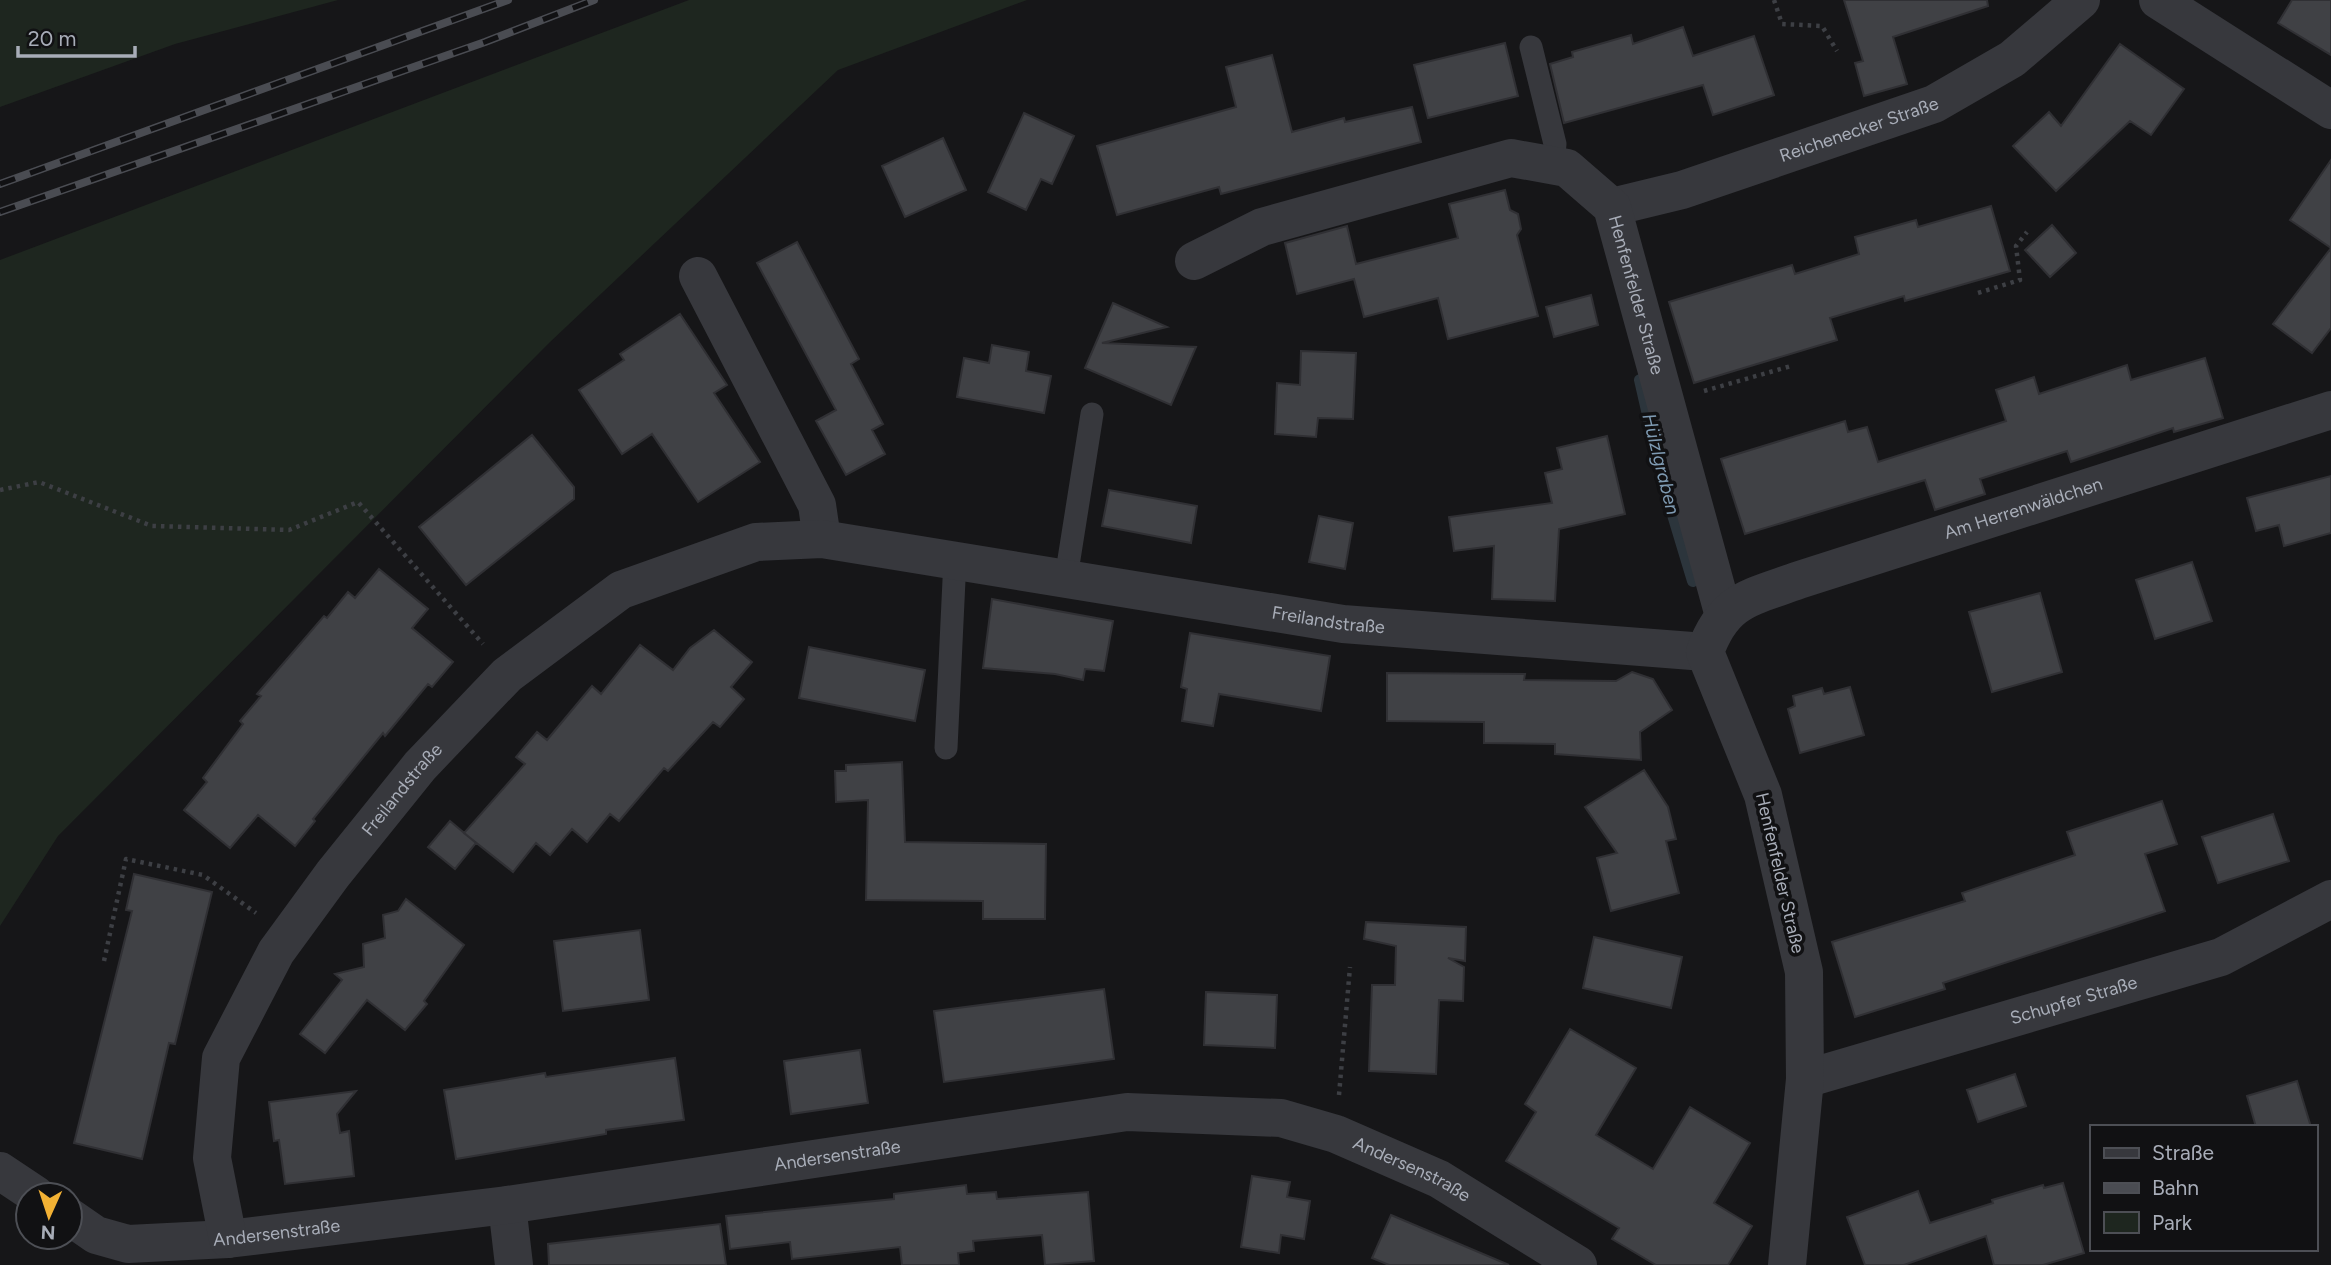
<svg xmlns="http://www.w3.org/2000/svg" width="2331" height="1265" font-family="Figtree,sans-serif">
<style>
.green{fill:#1e261f}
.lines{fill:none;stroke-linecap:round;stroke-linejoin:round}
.stream{stroke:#2c353c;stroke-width:12}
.building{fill:#404145;stroke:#303034;stroke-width:2}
.path{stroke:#3d3f44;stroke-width:4.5;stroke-dasharray:3.5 5;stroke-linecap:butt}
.lane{stroke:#37383d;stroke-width:23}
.street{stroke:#37383d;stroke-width:38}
.rail-casing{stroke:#4a4c52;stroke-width:8}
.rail{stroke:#111113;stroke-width:5;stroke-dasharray:16;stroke-linecap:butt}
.labels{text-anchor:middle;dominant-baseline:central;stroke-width:7;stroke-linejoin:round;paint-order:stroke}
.street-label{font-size:18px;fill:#a8adb8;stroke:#111113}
.water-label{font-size:19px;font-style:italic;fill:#7f9bb3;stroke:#111113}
</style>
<rect width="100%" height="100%" fill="#161618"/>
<path class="green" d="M 0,0 L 338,0 L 175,44 L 0,107 Z
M 689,0 L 1027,0 L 838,70 L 549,343 L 58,836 L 0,926 L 0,260 Z"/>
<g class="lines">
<path class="stream" d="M 1640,380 L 1664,485 L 1693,581"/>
</g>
<path class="building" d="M 1844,0 L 1987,0 L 1988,6 L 1893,37 L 1907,84 L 1864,96 L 1855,63 L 1863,61 Z
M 2292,0 L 2331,0 L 2331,55 L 2278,23 Z
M 1683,27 L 1693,56 L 1754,36 L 1774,95 L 1713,115 L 1703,85 L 1564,123 L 1550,64 L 1573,57 L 1572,52 L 1631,35 L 1633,44 Z
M 1505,43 L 1518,96 L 1428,118 L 1414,65 Z
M 2120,44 L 2184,89 L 2151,135 L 2130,121 L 2056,191 L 2013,146 L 2049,112 L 2061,126 Z
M 1272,55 L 1292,132 L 1344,118 L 1345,122 L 1412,107 L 1421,142 L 1221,194 L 1219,187 L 1117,215 L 1097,146 L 1236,107 L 1226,67 Z
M 1024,113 L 1074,136 L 1052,184 L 1041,179 L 1026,210 L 988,192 Z
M 943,138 L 966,190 L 905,217 L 882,166 Z
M 2331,160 L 2331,328 L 2312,353 L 2273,324 L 2331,248 L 2290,220 Z
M 1505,190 L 1510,210 L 1518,214 L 1521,229 L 1517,235 L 1538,316 L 1448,339 L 1438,298 L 1364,317 L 1354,279 L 1297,294 L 1285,243 L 1347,226 L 1356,264 L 1458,238 L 1449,204 Z
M 1991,206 L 2010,271 L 1905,301 L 1904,296 L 1830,318 L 1837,340 L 1694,383 L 1669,302 L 1792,265 L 1795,274 L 1859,254 L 1855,237 L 1916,220 L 1918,227 Z
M 2052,225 L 2076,253 L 2050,277 L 2025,250 Z
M 797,242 L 859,359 L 851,364 L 883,424 L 872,430 L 885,454 L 846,475 L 816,421 L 836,410 L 757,263 Z
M 1591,295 L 1598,325 L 1554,337 L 1546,307 Z
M 1113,303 L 1167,327 L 1102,343 L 1196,347 L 1171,405 L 1085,368 Z
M 680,314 L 727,385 L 714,393 L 760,462 L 698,502 L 652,434 L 622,454 L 579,390 L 624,360 L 620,354 Z
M 992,345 L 1029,352 L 1026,371 L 1051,376 L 1044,413 L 957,397 L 964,358 L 989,363 Z
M 1301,351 L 1356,353 L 1353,419 L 1318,418 L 1316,437 L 1275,434 L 1277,383 L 1300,385 Z
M 2205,358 L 2223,418 L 2174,432 L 2173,428 L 2071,462 L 2067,451 L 1980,479 L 1985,494 L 1935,510 L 1925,480 L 1745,534 L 1721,459 L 1845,421 L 1848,432 L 1867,427 L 1878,462 L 2006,421 L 1996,390 L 2034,377 L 2039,394 L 2127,365 L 2131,380 Z
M 532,435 L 574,487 L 574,499 L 466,585 L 419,527 Z
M 1607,436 L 1625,514 L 1559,529 L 1555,601 L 1492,599 L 1494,546 L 1454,551 L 1449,517 L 1552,503 L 1545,473 L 1562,469 L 1557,448 Z
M 2331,476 L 2331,533 L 2284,546 L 2279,525 L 2256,531 L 2247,498 Z
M 1109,490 L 1197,506 L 1191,543 L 1102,526 Z
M 1319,516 L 1353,523 L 1345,569 L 1309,562 Z
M 2192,562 L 2212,621 L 2155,639 L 2136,580 Z
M 379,569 L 428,609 L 412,628 L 453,662 L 432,687 L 428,684 L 385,736 L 383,733 L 313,819 L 315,821 L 295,846 L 258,815 L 230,848 L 184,810 L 207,782 L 203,778 L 243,724 L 240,721 L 261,696 L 257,694 L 324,616 L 327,618 L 348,592 L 355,598 Z
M 2040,593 L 2062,672 L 1992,692 L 1969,612 Z
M 992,599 L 1113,621 L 1104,671 L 1085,669 L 1083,680 L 1055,674 L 983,668 Z
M 714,630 L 752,662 L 731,687 L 744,699 L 720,727 L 713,722 L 668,771 L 664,768 L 619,821 L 610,814 L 587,842 L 572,829 L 550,855 L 536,843 L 513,872 L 464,833 L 525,764 L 516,757 L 537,732 L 547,740 L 592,686 L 601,694 L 640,645 L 673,670 L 690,648 Z
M 1190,633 L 1330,656 L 1321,711 L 1219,694 L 1213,726 L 1182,721 L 1187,689 L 1181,687 Z
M 809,647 L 925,670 L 915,721 L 799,698 Z
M 1632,672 L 1653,679 L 1672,710 L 1640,732 L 1641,760 L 1555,754 L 1555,744 L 1484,743 L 1484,722 L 1387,721 L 1387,673 L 1525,674 L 1524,680 L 1616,681 Z
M 1850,687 L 1864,735 L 1800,753 L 1788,709 L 1795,706 L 1793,696 L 1822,688 L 1824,694 Z
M 902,762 L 905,842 L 1046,844 L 1045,919 L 983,919 L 983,901 L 866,900 L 868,800 L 836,802 L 835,771 L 846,771 L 846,765 Z
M 1644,770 L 1668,807 L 1676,839 L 1666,841 L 1679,893 L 1611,911 L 1597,858 L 1617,853 L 1585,807 Z
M 2162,801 L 2177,844 L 2145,854 L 2165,911 L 1943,983 L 1945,989 L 1855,1017 L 1832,942 L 1965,901 L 1962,893 L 2075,855 L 2067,832 Z
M 2273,814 L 2289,861 L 2218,883 L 2202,837 Z
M 450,821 L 476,843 L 455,869 L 428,847 Z
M 134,874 L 212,892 L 175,1044 L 169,1043 L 142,1159 L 74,1143 L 132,911 L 126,910 Z
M 406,899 L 464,945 L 424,1001 L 427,1004 L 405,1030 L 367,1000 L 325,1053 L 300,1034 L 342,980 L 335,974 L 364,967 L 363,944 L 385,938 L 383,915 L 398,911 Z
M 1366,922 L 1466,927 L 1465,961 L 1448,958 L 1464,967 L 1463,1001 L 1439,1000 L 1436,1074 L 1369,1071 L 1372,985 L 1395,985 L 1396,946 L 1364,939 Z
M 640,930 L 649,1000 L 563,1011 L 554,941 Z
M 1594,937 L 1682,957 L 1671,1008 L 1583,988 Z
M 1104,989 L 1114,1059 L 944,1082 L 934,1011 Z
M 1206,992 L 1277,995 L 1275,1048 L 1204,1045 Z
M 1570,1029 L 1636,1068 L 1596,1135 L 1653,1169 L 1690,1107 L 1750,1143 L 1714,1203 L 1752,1226 L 1728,1265 L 1656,1265 L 1612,1239 L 1619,1228 L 1506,1161 L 1536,1112 L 1525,1104 Z
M 860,1050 L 868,1103 L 791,1114 L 784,1061 Z
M 675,1058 L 684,1120 L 606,1130 L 606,1134 L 456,1159 L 444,1090 L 545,1073 L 546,1077 Z
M 2015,1074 L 2026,1106 L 1978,1122 L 1967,1090 Z
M 2297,1081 L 2311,1127 L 2256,1127 L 2247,1096 Z
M 356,1091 L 337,1114 L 340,1133 L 349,1131 L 354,1176 L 285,1184 L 279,1140 L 274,1141 L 269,1102 Z
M 1252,1176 L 1290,1182 L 1287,1197 L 1310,1201 L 1304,1239 L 1281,1235 L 1279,1253 L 1241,1247 Z
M 2063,1183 L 2084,1253 L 2043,1265 L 1994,1265 L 1986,1236 L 1904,1265 L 1865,1265 L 1847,1217 L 1918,1191 L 1930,1223 L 1993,1203 L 1992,1200 L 2043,1185 L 2044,1188 Z
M 966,1185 L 967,1194 L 996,1192 L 997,1199 L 1088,1192 L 1094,1261 L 1045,1265 L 1042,1235 L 973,1241 L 974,1251 L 958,1253 L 959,1265 L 902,1265 L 900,1247 L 792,1259 L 790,1242 L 730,1249 L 726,1216 L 894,1199 L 894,1194 Z
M 1391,1215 L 1509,1265 L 1389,1265 L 1372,1258 Z
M 720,1224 L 726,1265 L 549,1265 L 548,1244 Z"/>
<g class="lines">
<path class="path" d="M 1774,0 L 1782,24 L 1822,26 L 1837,51
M 1978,293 L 2020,280 L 2016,246 L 2027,232
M 1704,391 L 1791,366
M 0,490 L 39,482 L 152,526 L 289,530 L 358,502 L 483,644
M 104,961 L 126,859 L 203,875 L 256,913
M 1339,1095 L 1350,967"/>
<path class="lane" d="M 1531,47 L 1555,144 L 1553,165
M 1066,578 L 1092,414
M 946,748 L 955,559"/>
<g class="street">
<path d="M 2158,0 L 2331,110"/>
<path id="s1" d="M 1612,207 L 1682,190 L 1934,104 L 2012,59 L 2081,0"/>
<path id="s2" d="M 1194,261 L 1262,227 L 1511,158 L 1567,168 L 1612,207 L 1724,616"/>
<path d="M 698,276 L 817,505 L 822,539"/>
<path id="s3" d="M 1805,1079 L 2221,957 L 2331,899"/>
<path d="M 0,1171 L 36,1195"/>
<path d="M 507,1205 L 514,1265"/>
<path id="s4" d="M 70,1217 L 96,1235 L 128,1244 L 228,1239 L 507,1205 L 1127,1112 L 1281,1118 L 1336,1134 L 1439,1179 L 1578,1265"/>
<path id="s5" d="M 228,1239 L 212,1158 L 221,1058 L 276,952 L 333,874 L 420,766 L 507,675 L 621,590 L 756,542 L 822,539 L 1343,624 L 1705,652"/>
<path id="s6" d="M 1787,1265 L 1805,1079 L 1804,972 L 1763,795 L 1705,652 C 1724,599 1750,598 1799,580 L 2331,410"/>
</g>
<g class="rail-casing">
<path id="rail" d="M 0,184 L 508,0
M 0,212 L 485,42 L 594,0"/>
</g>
<use href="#rail" class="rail"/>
</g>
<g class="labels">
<g class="street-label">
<text stroke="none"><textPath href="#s1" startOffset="259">Reichenecker Straße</textPath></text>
<text stroke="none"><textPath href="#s2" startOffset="542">Henfenfelder Straße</textPath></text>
<text stroke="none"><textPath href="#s6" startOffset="990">Am Herrenwäldchen</textPath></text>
<text stroke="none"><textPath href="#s5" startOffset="1528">Freilandstraße</textPath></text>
<text stroke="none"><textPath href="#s5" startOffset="508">Freilandstraße</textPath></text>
<text transform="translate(1780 873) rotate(77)">Henfenfelder Straße</text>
<text stroke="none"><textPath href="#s3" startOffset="280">Schupfer Straße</textPath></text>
<text stroke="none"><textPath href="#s4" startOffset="780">Andersenstraße</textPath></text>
<text stroke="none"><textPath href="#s4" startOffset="1368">Andersenstraße</textPath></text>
<text stroke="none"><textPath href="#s4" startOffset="214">Andersenstraße</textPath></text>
</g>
<g class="water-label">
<text transform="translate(1661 464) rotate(76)">Hülzlgraben</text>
</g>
</g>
<rect x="2090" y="1125" width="228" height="126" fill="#111113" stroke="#4d4f55" stroke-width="2"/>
<rect x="2104" y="1148" width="35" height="10" fill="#37383d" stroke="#4d4f55" stroke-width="2"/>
<text x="2152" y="1160" font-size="21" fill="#a8adb8">Straße</text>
<rect x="2104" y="1183" width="35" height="10" fill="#4a4c52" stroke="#4d4f55" stroke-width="2"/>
<text x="2152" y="1195" font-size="21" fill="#a8adb8">Bahn</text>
<rect x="2104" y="1212" width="35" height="21" fill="#1e261f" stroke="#4d4f55" stroke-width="2"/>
<text x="2152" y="1230" font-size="21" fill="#a8adb8">Park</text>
<g transform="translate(49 1216) rotate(183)"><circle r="33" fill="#111113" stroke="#4d4f55" stroke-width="2"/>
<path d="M0-5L12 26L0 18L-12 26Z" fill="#f2b134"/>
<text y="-10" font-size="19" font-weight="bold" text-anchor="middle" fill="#a8adb8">N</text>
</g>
<path d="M18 46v10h117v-10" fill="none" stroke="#a8adb8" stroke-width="3.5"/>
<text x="28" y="46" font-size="21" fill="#a8adb8" stroke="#111113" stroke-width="5" paint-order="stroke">20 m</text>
</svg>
